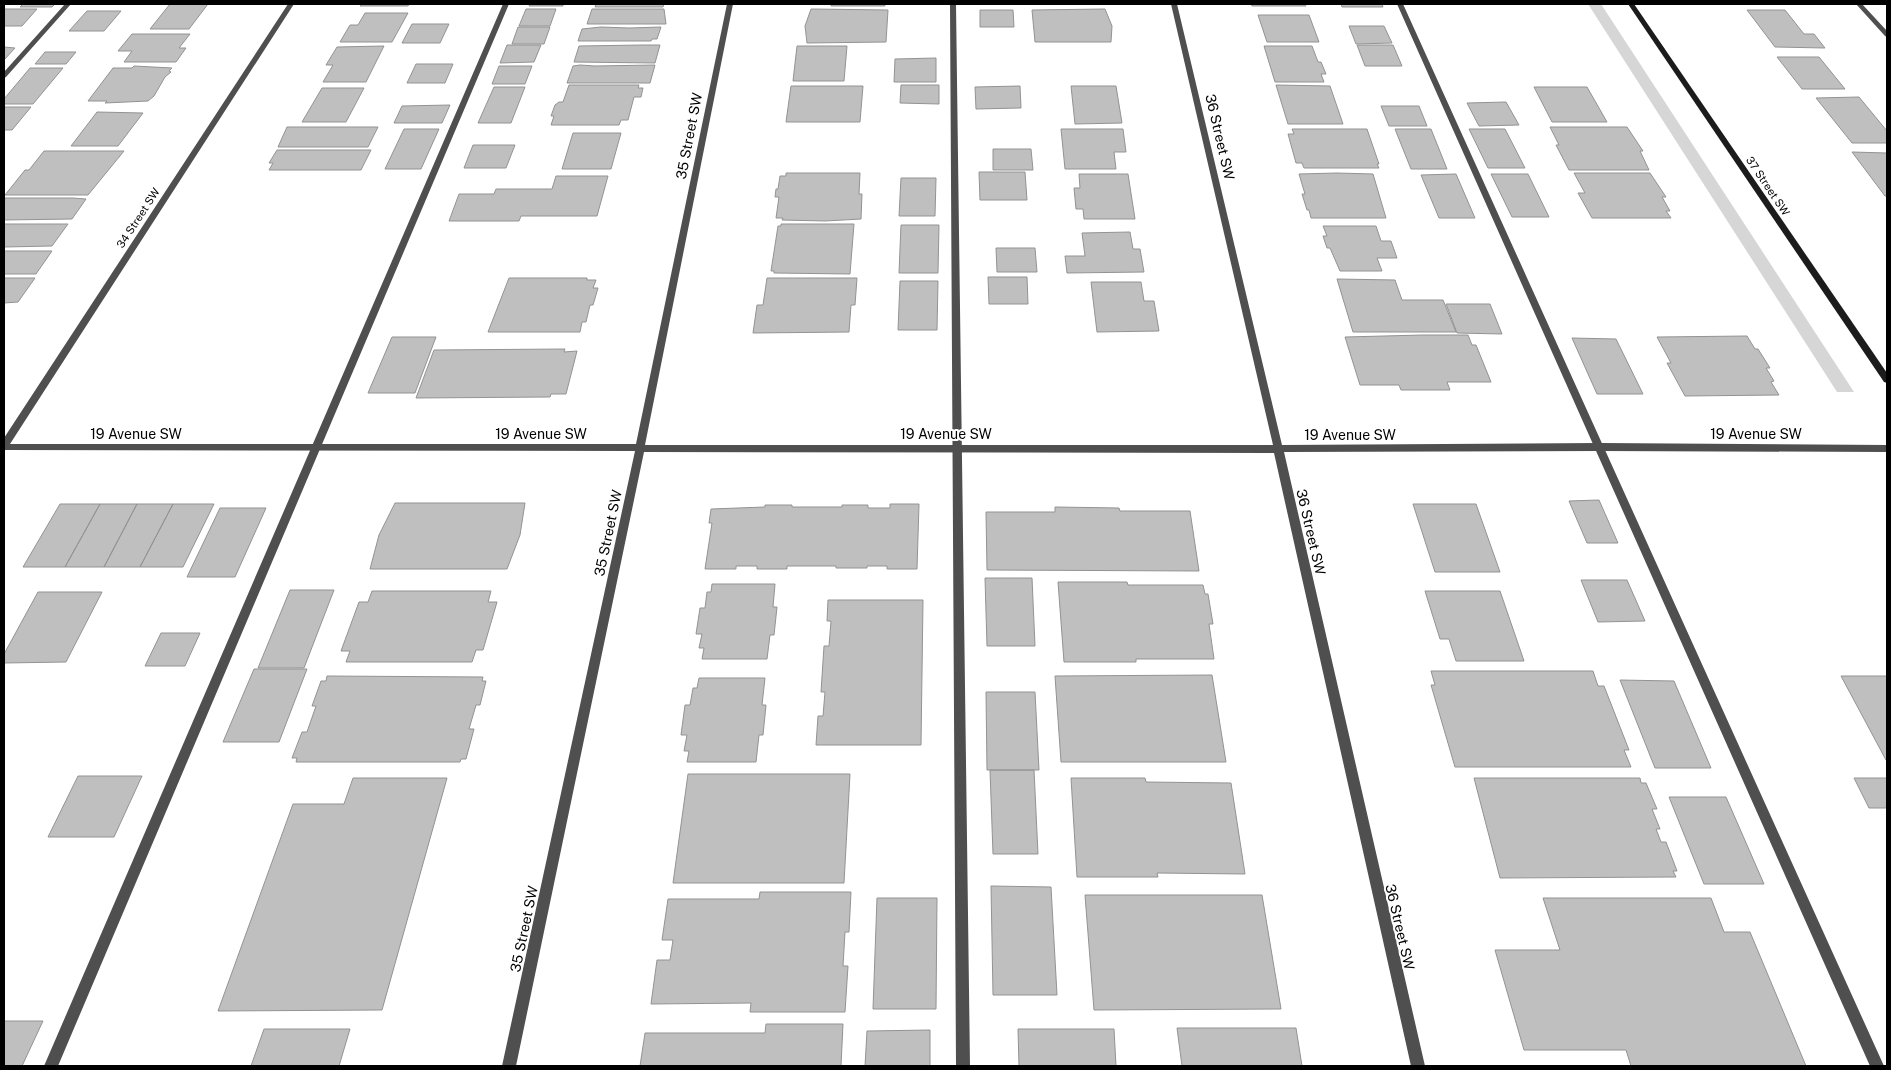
<svg xmlns="http://www.w3.org/2000/svg" width="1891" height="1070" font-family="'Public Sans',sans-serif">
<style>
.green{fill:#d6d6d6}
.building{fill:#bfbfbf;stroke:#939393}
.lines{fill:none;stroke-linecap:round;stroke-linejoin:round}
.service{fill:#4f4f4f;fill-rule:evenodd}
.minor{fill:#4f4f4f;fill-rule:evenodd}
.secondary{fill:#1c1c1c;fill-rule:evenodd}
.labels{text-anchor:middle;dominant-baseline:central;stroke-width:4;stroke-linejoin:round;paint-order:stroke}
.far-street-label{font-size:11px;fill:#000;stroke:#fff}
.street-label{font-size:14px;fill:#000;stroke:#fff}
</style>
<rect width="100%" height="100%" fill="#fff"/>
<path class="green" d="M 1588,4 L 1601,4 L 1854,392 L 1837,392 Z"/>
<path class="building" d="M 23,4 L 55,4 L 52,7 L 20,7 Z
M 170,4 L 208,4 L 189,29 L 150,29 Z
M 362,4 L 409,4 L 408,6 L 360,6 Z
M 530,4 L 563,4 L 563,6 L 529,6 Z
M 596,4 L 664,4 L 663,7 L 595,7 Z
M 831,4 L 885,4 L 885,6 L 831,6 Z
M 1251,4 L 1305,4 L 1306,6 L 1252,6 Z
M 1341,4 L 1382,4 L 1383,7 L 1342,7 Z
M 4,9 L 37,9 L 22,26 L 4,26 Z
M 526,9 L 556,9 L 550,26 L 519,26 Z
M 592,9 L 664,9 L 666,24 L 587,24 Z
M 811,9 L 888,10 L 886,42 L 807,43 L 805,26 Z
M 1105,9 L 1112,26 L 1111,42 L 1035,42 L 1032,10 Z
M 980,10 L 1013,10 L 1014,27 L 980,27 Z
M 1747,10 L 1785,10 L 1804,34 L 1814,34 L 1825,48 L 1775,47 Z
M 87,11 L 121,11 L 104,31 L 69,31 Z
M 365,13 L 408,13 L 392,42 L 340,42 L 350,25 L 358,25 Z
M 1258,15 L 1309,15 L 1319,42 L 1267,42 Z
M 412,24 L 449,24 L 440,43 L 402,43 Z
M 1349,26 L 1384,26 L 1392,43 L 1356,44 Z
M 518,27 L 550,27 L 544,44 L 512,44 Z
M 601,27 L 629,28 L 661,27 L 657,39 L 652,39 L 651,41 L 578,41 L 582,29 Z
M 132,34 L 190,34 L 179,48 L 186,48 L 176,62 L 124,62 L 132,51 L 118,51 Z
M 507,45 L 541,45 L 534,62 L 500,63 Z
M 642,45 L 660,45 L 655,63 L 574,62 L 579,46 Z
M 1357,45 L 1393,45 L 1402,66 L 1365,66 Z
M 384,46 L 366,82 L 323,82 L 333,65 L 326,65 L 337,47 Z
M 797,46 L 847,46 L 844,81 L 793,81 Z
M 1264,46 L 1312,46 L 1318,62 L 1321,62 L 1326,74 L 1321,74 L 1324,82 L 1275,82 Z
M 4,47 L 15,48 L 4,60 Z
M 45,52 L 76,52 L 66,64 L 35,64 Z
M 1777,57 L 1819,57 L 1845,89 L 1802,89 Z
M 936,58 L 936,82 L 894,82 L 895,59 Z
M 416,64 L 453,64 L 445,83 L 407,83 Z
M 580,65 L 595,66 L 655,65 L 650,83 L 567,83 L 573,66 Z
M 134,66 L 172,68 L 169,71 L 171,72 L 165,77 L 154,96 L 148,101 L 105,103 L 107,101 L 88,101 L 113,68 L 132,68 Z
M 499,66 L 532,66 L 525,84 L 492,84 Z
M 30,68 L 63,68 L 33,104 L 4,104 L 4,99 Z
M 569,85 L 639,85 L 638,88 L 643,88 L 641,97 L 634,97 L 628,120 L 621,120 L 619,125 L 551,125 L 554,116 L 551,116 L 555,105 L 559,102 L 563,102 Z
M 901,85 L 939,85 L 939,104 L 900,103 Z
M 1276,85 L 1330,86 L 1343,124 L 1288,124 Z
M 791,86 L 863,86 L 860,122 L 786,122 Z
M 1020,86 L 1021,108 L 976,109 L 975,87 Z
M 1071,86 L 1116,86 L 1122,123 L 1075,124 Z
M 494,87 L 525,87 L 511,123 L 478,123 Z
M 1534,87 L 1587,87 L 1607,122 L 1552,122 Z
M 322,88 L 364,88 L 346,122 L 302,122 Z
M 1859,97 L 1887,131 L 1887,143 L 1852,143 L 1816,98 Z
M 1506,102 L 1519,125 L 1479,126 L 1467,103 Z
M 450,105 L 442,123 L 394,123 L 402,106 Z
M 1381,106 L 1419,106 L 1427,126 L 1389,126 Z
M 4,107 L 31,107 L 12,130 L 4,130 Z
M 97,112 L 143,113 L 118,146 L 71,146 Z
M 287,127 L 378,127 L 368,147 L 278,147 Z
M 1550,127 L 1627,127 L 1643,151 L 1640,151 L 1649,170 L 1569,170 L 1556,145 L 1559,145 Z
M 404,129 L 439,129 L 421,169 L 385,169 Z
M 1061,129 L 1123,129 L 1126,152 L 1114,152 L 1116,169 L 1065,169 Z
M 1292,129 L 1367,129 L 1379,164 L 1377,164 L 1379,168 L 1304,168 L 1302,163 L 1296,163 L 1288,134 L 1294,134 Z
M 1395,129 L 1431,129 L 1447,169 L 1411,169 Z
M 1469,129 L 1505,129 L 1525,168 L 1488,168 Z
M 573,133 L 621,133 L 611,169 L 562,169 Z
M 473,145 L 515,145 L 506,168 L 464,168 Z
M 993,149 L 1031,149 L 1033,170 L 993,170 Z
M 277,150 L 371,150 L 361,170 L 269,170 L 273,163 L 269,163 Z
M 44,151 L 124,151 L 88,195 L 5,195 L 25,170 L 29,170 Z
M 1852,152 L 1887,153 L 1887,196 L 1885,196 Z
M 979,172 L 1025,172 L 1027,200 L 980,200 Z
M 786,173 L 860,173 L 859,194 L 862,194 L 861,219 L 825,221 L 782,220 L 783,218 L 776,218 L 779,197 L 775,197 L 776,189 L 778,189 L 780,176 L 786,176 Z
M 1337,173 L 1373,174 L 1386,218 L 1311,218 L 1309,210 L 1307,210 L 1302,194 L 1305,194 L 1299,174 Z
M 1574,173 L 1650,173 L 1666,197 L 1662,197 L 1670,211 L 1666,211 L 1671,218 L 1592,218 L 1578,193 L 1585,193 Z
M 1079,174 L 1128,174 L 1135,219 L 1084,219 L 1083,209 L 1076,209 L 1074,188 L 1080,188 Z
M 1456,174 L 1475,218 L 1439,218 L 1421,175 Z
M 1491,174 L 1528,174 L 1549,217 L 1512,217 Z
M 556,176 L 608,176 L 597,216 L 521,216 L 519,221 L 449,221 L 459,194 L 494,194 L 496,189 L 552,189 Z
M 901,178 L 936,178 L 935,216 L 899,216 Z
M 4,198 L 73,198 L 86,199 L 72,219 L 4,220 Z
M 4,224 L 68,224 L 52,246 L 4,247 Z
M 781,224 L 854,224 L 850,274 L 774,273 L 774,271 L 771,271 L 778,226 L 781,226 Z
M 901,225 L 939,225 L 938,273 L 899,273 Z
M 1323,226 L 1376,226 L 1381,241 L 1391,241 L 1397,258 L 1377,258 L 1382,271 L 1340,271 L 1330,248 L 1327,248 L 1323,236 L 1327,236 Z
M 1130,232 L 1133,249 L 1140,249 L 1144,272 L 1067,273 L 1065,256 L 1085,256 L 1082,233 Z
M 996,248 L 1035,248 L 1037,272 L 997,272 Z
M 4,251 L 52,251 L 36,274 L 4,274 Z
M 988,277 L 1027,277 L 1028,304 L 989,304 Z
M 4,278 L 35,278 L 18,302 L 4,303 Z
M 509,278 L 587,278 L 587,280 L 596,280 L 593,288 L 598,288 L 593,305 L 590,305 L 586,322 L 582,322 L 580,332 L 488,332 Z
M 767,278 L 857,278 L 855,305 L 851,305 L 849,332 L 753,333 L 757,305 L 763,305 Z
M 1337,279 L 1395,280 L 1402,300 L 1443,300 L 1456,332 L 1353,332 Z
M 900,281 L 938,281 L 937,330 L 898,330 Z
M 1091,282 L 1141,282 L 1144,301 L 1154,301 L 1159,331 L 1097,332 Z
M 1446,304 L 1490,304 L 1502,334 L 1457,333 Z
M 1423,335 L 1468,335 L 1472,345 L 1476,345 L 1491,382 L 1447,382 L 1450,390 L 1401,390 L 1399,385 L 1360,385 L 1345,337 Z
M 1747,336 L 1755,349 L 1758,349 L 1770,368 L 1766,368 L 1774,381 L 1771,382 L 1779,395 L 1685,396 L 1667,363 L 1671,363 L 1657,337 Z
M 392,337 L 436,337 L 415,393 L 368,393 Z
M 1572,338 L 1616,339 L 1643,394 L 1597,394 Z
M 565,349 L 564,352 L 577,351 L 566,394 L 551,394 L 550,397 L 416,398 L 434,350 Z
M 1599,500 L 1618,543 L 1587,543 L 1569,501 Z
M 395,503 L 525,503 L 520,535 L 507,569 L 370,569 L 379,535 Z
M 60,504 L 100,504 L 65,567 L 23,567 Z
M 100,504 L 137,504 L 104,567 L 65,567 Z
M 137,504 L 173,504 L 140,567 L 104,567 Z
M 173,504 L 214,504 L 183,567 L 140,567 Z
M 890,504 L 919,504 L 917,569 L 887,569 L 887,566 L 867,566 L 867,568 L 836,568 L 836,566 L 787,566 L 787,569 L 757,569 L 757,566 L 736,566 L 736,569 L 705,569 L 712,523 L 709,523 L 711,509 L 765,507 L 765,505 L 792,505 L 792,507 L 842,507 L 842,505 L 868,505 L 868,508 L 890,508 Z
M 1413,504 L 1476,504 L 1500,572 L 1435,572 Z
M 1055,507 L 1119,508 L 1120,511 L 1190,511 L 1199,571 L 987,570 L 986,512 L 1055,512 Z
M 220,508 L 266,508 L 235,577 L 187,577 Z
M 985,578 L 1032,578 L 1035,646 L 987,646 Z
M 1581,580 L 1627,580 L 1645,621 L 1598,622 Z
M 1058,582 L 1127,582 L 1128,585 L 1203,585 L 1205,594 L 1208,594 L 1213,624 L 1209,624 L 1214,659 L 1136,659 L 1136,662 L 1064,662 Z
M 712,584 L 775,584 L 773,607 L 777,607 L 774,635 L 770,635 L 767,659 L 702,659 L 704,648 L 699,648 L 702,634 L 696,634 L 700,608 L 705,608 L 707,592 L 711,592 Z
M 290,590 L 334,590 L 304,668 L 258,668 Z
M 372,591 L 491,591 L 488,602 L 497,602 L 483,650 L 476,650 L 472,662 L 346,662 L 350,651 L 341,651 L 359,602 L 368,602 Z
M 1425,591 L 1500,591 L 1524,661 L 1456,661 L 1449,639 L 1440,639 Z
M 38,592 L 102,592 L 66,662 L 4,663 L 4,654 Z
M 828,600 L 923,600 L 921,745 L 816,745 L 818,716 L 823,716 L 825,692 L 821,692 L 824,646 L 829,646 L 831,621 L 827,621 Z
M 161,633 L 200,633 L 185,666 L 145,666 Z
M 254,669 L 307,669 L 279,742 L 223,742 Z
M 1431,671 L 1593,671 L 1598,686 L 1604,686 L 1629,750 L 1624,750 L 1631,767 L 1455,767 L 1431,685 L 1435,685 Z
M 1212,675 L 1226,762 L 1061,762 L 1055,676 Z
M 327,676 L 483,677 L 482,681 L 486,681 L 480,705 L 476,705 L 469,729 L 474,729 L 466,759 L 461,759 L 460,762 L 296,762 L 297,758 L 292,758 L 302,732 L 307,732 L 316,706 L 312,706 L 321,681 L 326,681 Z
M 1841,676 L 1887,676 L 1887,760 L 1886,760 Z
M 699,678 L 765,678 L 762,705 L 766,705 L 763,735 L 759,735 L 756,762 L 687,762 L 689,751 L 684,751 L 687,735 L 681,735 L 685,705 L 690,705 L 693,688 L 697,688 Z
M 1620,680 L 1674,681 L 1711,768 L 1655,768 Z
M 986,692 L 1035,692 L 1039,770 L 987,770 Z
M 990,770 L 1034,770 L 1038,854 L 993,854 Z
M 688,774 L 850,774 L 844,883 L 673,883 Z
M 78,776 L 142,776 L 114,837 L 48,837 Z
M 353,778 L 447,778 L 382,1010 L 218,1011 L 293,804 L 344,804 Z
M 1071,778 L 1145,778 L 1146,782 L 1231,783 L 1245,874 L 1157,873 L 1158,877 L 1077,877 Z
M 1474,778 L 1640,778 L 1641,783 L 1646,783 L 1657,809 L 1652,809 L 1660,829 L 1656,829 L 1661,842 L 1666,842 L 1677,871 L 1673,871 L 1676,877 L 1500,878 Z
M 1854,778 L 1887,778 L 1887,808 L 1869,808 Z
M 1669,797 L 1726,797 L 1764,884 L 1704,884 Z
M 991,886 L 1051,887 L 1057,995 L 993,995 Z
M 760,892 L 851,892 L 849,932 L 845,932 L 843,966 L 848,966 L 845,1012 L 750,1012 L 751,1003 L 651,1004 L 657,960 L 670,960 L 673,940 L 662,940 L 668,899 L 759,899 Z
M 1085,895 L 1262,895 L 1281,1009 L 1094,1010 Z
M 877,898 L 937,898 L 936,1009 L 873,1009 Z
M 1543,898 L 1711,898 L 1724,932 L 1750,932 L 1806,1066 L 1631,1066 L 1626,1050 L 1524,1050 L 1495,950 L 1560,950 Z
M 4,1021 L 43,1021 L 22,1066 L 4,1066 Z
M 766,1024 L 843,1024 L 841,1066 L 640,1066 L 645,1033 L 765,1033 Z
M 1177,1028 L 1296,1028 L 1302,1066 L 1182,1066 Z
M 264,1029 L 350,1029 L 339,1066 L 251,1066 Z
M 1018,1029 L 1114,1029 L 1116,1066 L 1019,1066 Z
M 930,1030 L 930,1066 L 865,1066 L 867,1031 Z"/>
<g class="lines">
<path class="service" d="M 65,4 L 71,4 L 6,77 L 4,78 L 4,72 Z
M 503,4 L 509,4 L 58,1066 L 44,1066 Z
M 950,4 L 956,4 L 970,1066 L 956,1066 Z
M 1397,4 L 1403,4 L 1884,1066 L 1870,1066 Z
M 1856,4 L 1862,4 L 1887,31 L 1887,37 L 1885,36 Z"/>
<path class="minor" d="M 288,4 L 294,4 L 10,444 L 636,444 L 727,4 L 733,4 L 645,445 L 1273,445 L 1171,4 L 1177,4 L 1282,445 L 1600,443 L 1887,445 L 1887,452 L 1600,451 L 1284,452 L 1425,1066 L 1411,1066 L 1274,453 L 644,452 L 516,1066 L 502,1066 L 635,451 L 4,450 L 4,438 Z"/>
<path class="secondary" d="M 1628,4 L 1634,4 L 1887,373 L 1887,383 L 1884,382 Z"/>
</g>
<g class="labels">
<g class="far-street-label">
<text transform="translate(1768 186) rotate(56)">37 Street SW</text>
<text transform="translate(138 218) rotate(-57)">34 Street SW</text>
</g>
<g class="street-label">
<text transform="translate(689 136) rotate(-79)">35 Street SW</text>
<text transform="translate(1220 137) rotate(77)">36 Street SW</text>
<text x="136" y="434">19 Avenue SW</text>
<text x="541" y="434">19 Avenue SW</text>
<text x="946" y="434">19 Avenue SW</text>
<text x="1756" y="434">19 Avenue SW</text>
<text x="1350" y="435">19 Avenue SW</text>
<text transform="translate(1311 532) rotate(77)">36 Street SW</text>
<text transform="translate(608 533) rotate(-78)">35 Street SW</text>
<text transform="translate(1400 927) rotate(77)">36 Street SW</text>
<text transform="translate(524 929) rotate(-78)">35 Street SW</text>
</g>
</g>
<rect width="1891" height="1070" fill="none" stroke="#000000" stroke-width="10"/>
</svg>
